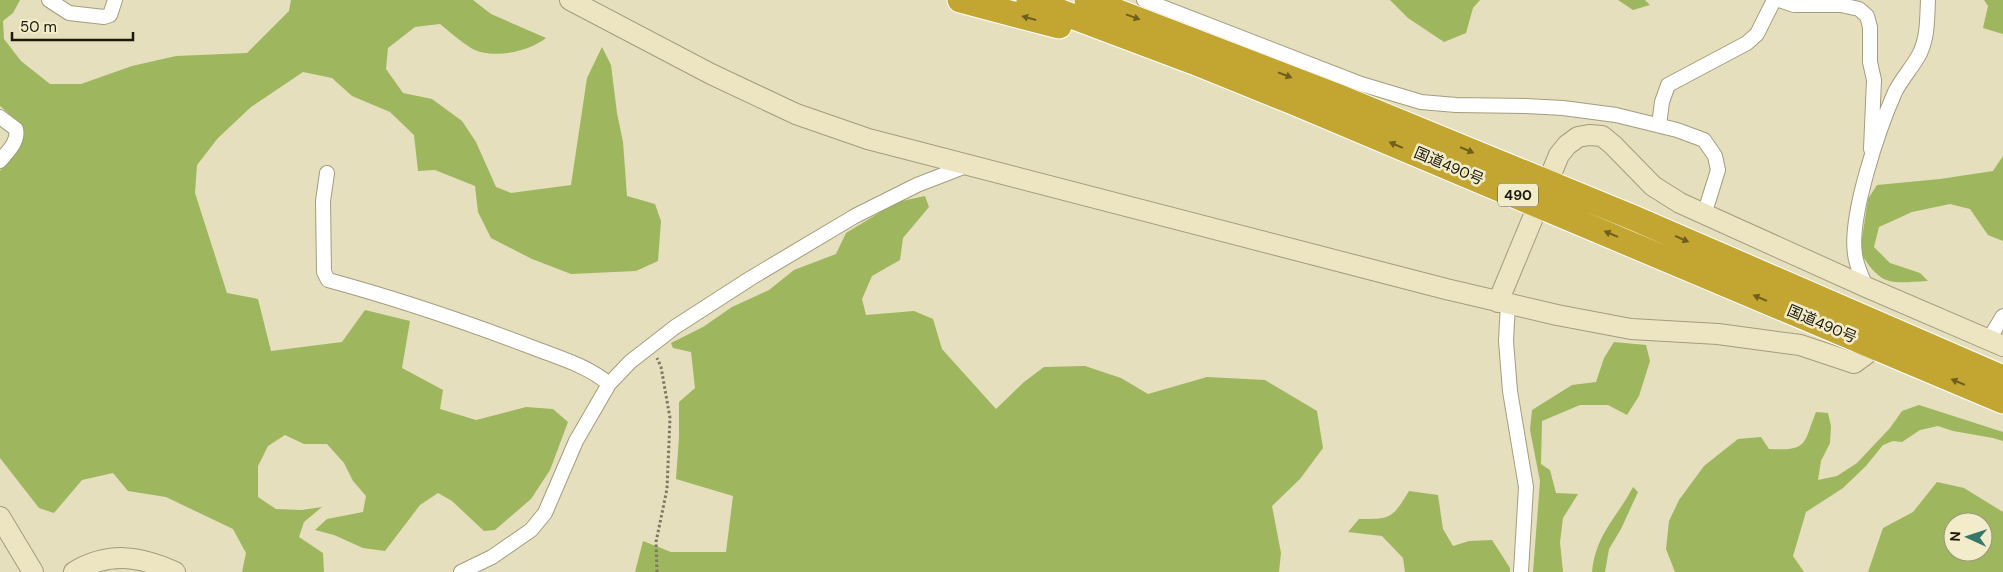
<svg xmlns="http://www.w3.org/2000/svg" width="2003" height="572" font-family="'DM Sans','Noto Sans JP',sans-serif">
<style>
.forest{fill:#9eb65e;fill-rule:evenodd}
.lines{fill:none;stroke-linecap:round;stroke-linejoin:round}
.street-casing{stroke:#a39d7d;stroke-width:16}
.secondary-casing{stroke:#a39d7d;stroke-width:22}
.highway-casing{stroke:#fff;stroke-width:27}
.path{stroke:#7c7861;stroke-width:3;stroke-dasharray:2.5 2.5;stroke-linecap:butt}
.street{stroke:#fff;stroke-width:14}
.secondary{stroke:#ede4c1;stroke-width:20}
.highway{stroke:#c3a631;stroke-width:25}
.oneway{fill:#6f5f1e}
.labels{text-anchor:middle;dominant-baseline:central;stroke-width:5;stroke-linejoin:round;paint-order:stroke}
.shield{fill:#f2ecca;stroke:#5c5845;stroke-width:1}
.shield-label{font-size:14px;font-weight:bold;fill:#1b180c}
.street-label{font-size:15px;fill:#1b180c;stroke:#f2ecca}
</style>
<rect width="100%" height="100%" fill="#e5dfbd"/>
<path class="forest" d="M 0,0 L 20,0 L 13,13 L 3,21 L 4,39 L 21,61 L 50,84 L 81,84 L 132,66 L 176,56 L 247,53 L 289,11 L 291,0 L 473,0 L 491,14 L 546,38 C 528,52 492,60 471,48 C 460,41 450,32 440,24 L 415,27 L 388,48 L 386,69 L 403,93 L 432,99 L 462,121 L 476,142 L 496,187 L 511,193 L 571,185 L 587,78 L 602,47 L 611,65 L 617,113 L 623,142 L 627,196 L 655,204 L 661,221 L 658,261 L 636,271 L 571,274 L 532,259 L 491,238 L 478,212 L 475,186 L 435,170 L 418,171 L 414,135 L 390,112 L 352,96 L 332,78 L 303,72 L 251,107 L 218,138 L 197,165 L 195,193 L 227,293 L 258,299 L 271,351 L 342,342 L 365,310 L 410,321 L 402,368 L 443,390 L 440,409 L 476,420 L 526,407 L 553,409 L 568,422 L 550,470 L 531,499 L 495,530 L 484,531 L 452,501 L 438,493 L 420,505 L 385,551 L 363,548 L 334,535 L 315,530 L 327,519 L 363,512 L 366,496 L 353,481 L 344,463 L 327,444 L 304,444 L 285,435 L 268,446 L 258,466 L 258,497 L 276,509 L 302,510 L 322,507 L 304,522 L 299,537 L 323,553 L 324,572 L 242,572 L 246,553 L 233,529 L 166,497 L 128,491 L 113,473 L 82,480 L 54,513 L 39,508 L 0,458 L 0,171 L 21,140 L 19,122 L 0,106 Z
M 1390,0 L 1480,0 L 1473,8 L 1466,33 L 1444,42 L 1408,18 Z
M 1618,0 L 1645,0 L 1650,5 L 1633,10 Z
M 1984,0 L 2003,0 L 2003,34 L 1983,28 L 1988,6 Z
M 2003,156 L 2003,241 L 1988,235 L 1970,209 L 1950,204 L 1912,212 L 1879,227 L 1874,247 L 1890,263 L 1920,273 L 1928,281 C 1889,283 1882,287 1860,252 L 1868,199 L 1877,185 L 1940,179 L 1993,171 Z
M 925,196 L 929,207 L 903,238 L 900,260 L 872,276 L 862,299 L 866,315 L 914,311 L 933,319 L 942,349 L 996,409 L 1024,382 L 1044,367 L 1085,366 L 1121,378 L 1148,394 L 1207,377 L 1265,380 L 1317,411 L 1323,448 L 1300,479 L 1272,506 L 1281,553 L 1279,572 L 635,572 L 643,541 L 671,552 L 726,552 L 733,496 L 676,479 L 679,437 L 679,402 L 695,388 L 691,352 L 673,348 L 671,343 L 703,327 L 732,307 L 769,290 L 794,270 L 836,254 L 846,233 L 897,202 Z
M 1614,342 L 1646,345 L 1650,361 L 1639,396 L 1627,415 L 1608,405 L 1580,405 L 1542,421 L 1541,464 L 1550,470 L 1556,493 L 1578,494 L 1563,518 L 1560,542 L 1563,572 L 1533,572 L 1540,481 L 1530,430 L 1532,410 L 1572,385 L 1596,382 L 1604,358 Z
M 1919,405 L 2003,432 L 2003,441 L 1993,438 L 1953,431 L 1938,426 L 1920,430 L 1902,442 L 1893,441 L 1883,445 L 1866,466 L 1843,488 L 1806,512 L 1793,556 L 1804,572 L 1675,572 L 1666,549 L 1669,521 L 1679,500 L 1704,466 L 1738,439 L 1761,437 L 1769,449 C 1809,451 1803,444 1816,412 L 1828,413 L 1831,426 L 1830,443 L 1821,461 L 1818,480 L 1837,476 L 1857,463 L 1890,428 L 1902,411 Z
M 1937,482 L 1964,488 L 2003,512 L 2003,572 L 1868,572 L 1883,528 L 1913,512 ZM 1953,522 L 1983,522 L 1983,552 L 1953,552 Z
M 1633,487 L 1638,492 L 1621,529 L 1609,549 L 1605,572 L 1592,572 C 1596,534 1616,519 1633,487 Z
M 1409,491 L 1438,495 L 1443,529 L 1453,546 L 1469,541 L 1492,540 L 1510,568 L 1510,572 L 1405,572 L 1403,558 L 1382,536 L 1348,532 L 1359,519 C 1391,519 1392,519 1409,491 Z"/>
<g class="lines">
<g class="street-casing">
<path id="street" d="M 49,0 L 69,13 L 104,17 L 110,15 L 115,0
M 1144,0 L 1361,84 L 1421,102 L 1456,105 L 1526,106 L 1563,108 L 1616,115 L 1677,130 L 1704,140 L 1715,156 L 1718,170 L 1704,215
M 1779,0 L 1794,5 L 1841,5 L 1859,9 L 1867,16 L 1870,27 L 1870,62 L 1874,80 L 1871,149
M 0,117 L 16,129 C 19,142 7,152 0,161
M 1659,125 L 1662,102 L 1668,85 L 1747,43 L 1757,34 L 1774,0
M 327,173 L 323,201 L 324,272 L 328,280 C 398,299 466,322 534,348 C 560,358 588,366 609,384
M 1866,287 C 1862,277 1856,265 1855,254 C 1849,216 1879,128 1895,92 C 1902,78 1913,67 1920,53 C 1928,36 1927,18 1928,0
M 1508,304 L 1506,341 L 1510,391 L 1526,487 L 1521,572
M 1989,339 L 2003,316
M 461,572 L 492,557 L 531,530 L 545,513 L 576,441 L 609,384 L 630,362 L 675,327 L 751,278 L 855,216 L 917,185 L 966,166"/>
</g>
<g class="secondary-casing">
<path id="secondary" d="M 570,0 L 711,74 L 796,114 L 868,139 L 1446,289 L 1557,315 L 1631,329 L 1718,334 L 1800,345 L 1854,363 L 1876,347
M 1498,302 L 1559,155 L 1567,145 L 1578,137 L 1589,135 L 1602,136 L 1613,145 L 1653,186 L 1680,203 L 1866,287 L 2003,346
M 0,517 L 33,572
M 74,572 C 109,551 140,556 175,572"/>
</g>
<g class="highway-casing">
<path id="highway" d="M 960,0 L 1059,26
M 1029,0 L 1194,62 L 1293,102 L 2003,401
M 1087,0 L 1339,97 L 1634,218 L 2003,378"/>
</g>
<path class="path" d="M 657,572 L 656,542 L 667,489 L 670,418 L 661,367 L 657,358"/>
<use href="#street" class="street"/>
<use href="#secondary" class="secondary"/>
<use href="#highway" class="highway"/>
</g>
<defs><path id="oneway-solid" d="M-6-.8H1V-3.2L6.5 0L1 3.2V.8H-6Z" transform="scale(1.25)"/></defs>
<g class="oneway">
<use href="#oneway-solid" transform="translate(1133 17) rotate(20)"/>
<use href="#oneway-solid" transform="translate(1029 18) rotate(-165)"/>
<use href="#oneway-solid" transform="translate(1285 75) rotate(21)"/>
<use href="#oneway-solid" transform="translate(1396 145) rotate(-157)"/>
<use href="#oneway-solid" transform="translate(1467 150) rotate(23)"/>
<use href="#oneway-solid" transform="translate(1611 234) rotate(-157)"/>
<use href="#oneway-solid" transform="translate(1682 239) rotate(24)"/>
<use href="#oneway-solid" transform="translate(1760 298) rotate(-157)"/>
<use href="#oneway-solid" transform="translate(1958 382) rotate(-157)"/>
</g>
<g class="labels">
<rect class="shield" x="1498" y="183.5" width="40" height="23" rx="4"/>
<g class="shield-label">
<text x="1518" y="195">490</text>
</g>
<g class="street-label">
<text transform="translate(1449 166) rotate(23)">国道490号</text>
<text transform="translate(1822 324) rotate(23)">国道490号</text>
</g>
</g>
<g transform="translate(1968 537) rotate(273)"><circle r="24" fill="#f2ecca" stroke="#9c977e"/>
<path d="M0-4L9 19L0 12L-9 19Z" fill="#35786a"/>
<text y="-8" font-size="14" font-weight="bold" text-anchor="middle" fill="#1b180c">N</text>
</g>
<path d="M12 32v8h121v-8" fill="none" stroke="#1b180c" stroke-width="2.5"/>
<text x="20" y="32" font-size="15" fill="#1b180c" stroke="#f2ecca" stroke-width="4" paint-order="stroke">50 m</text>
</svg>
